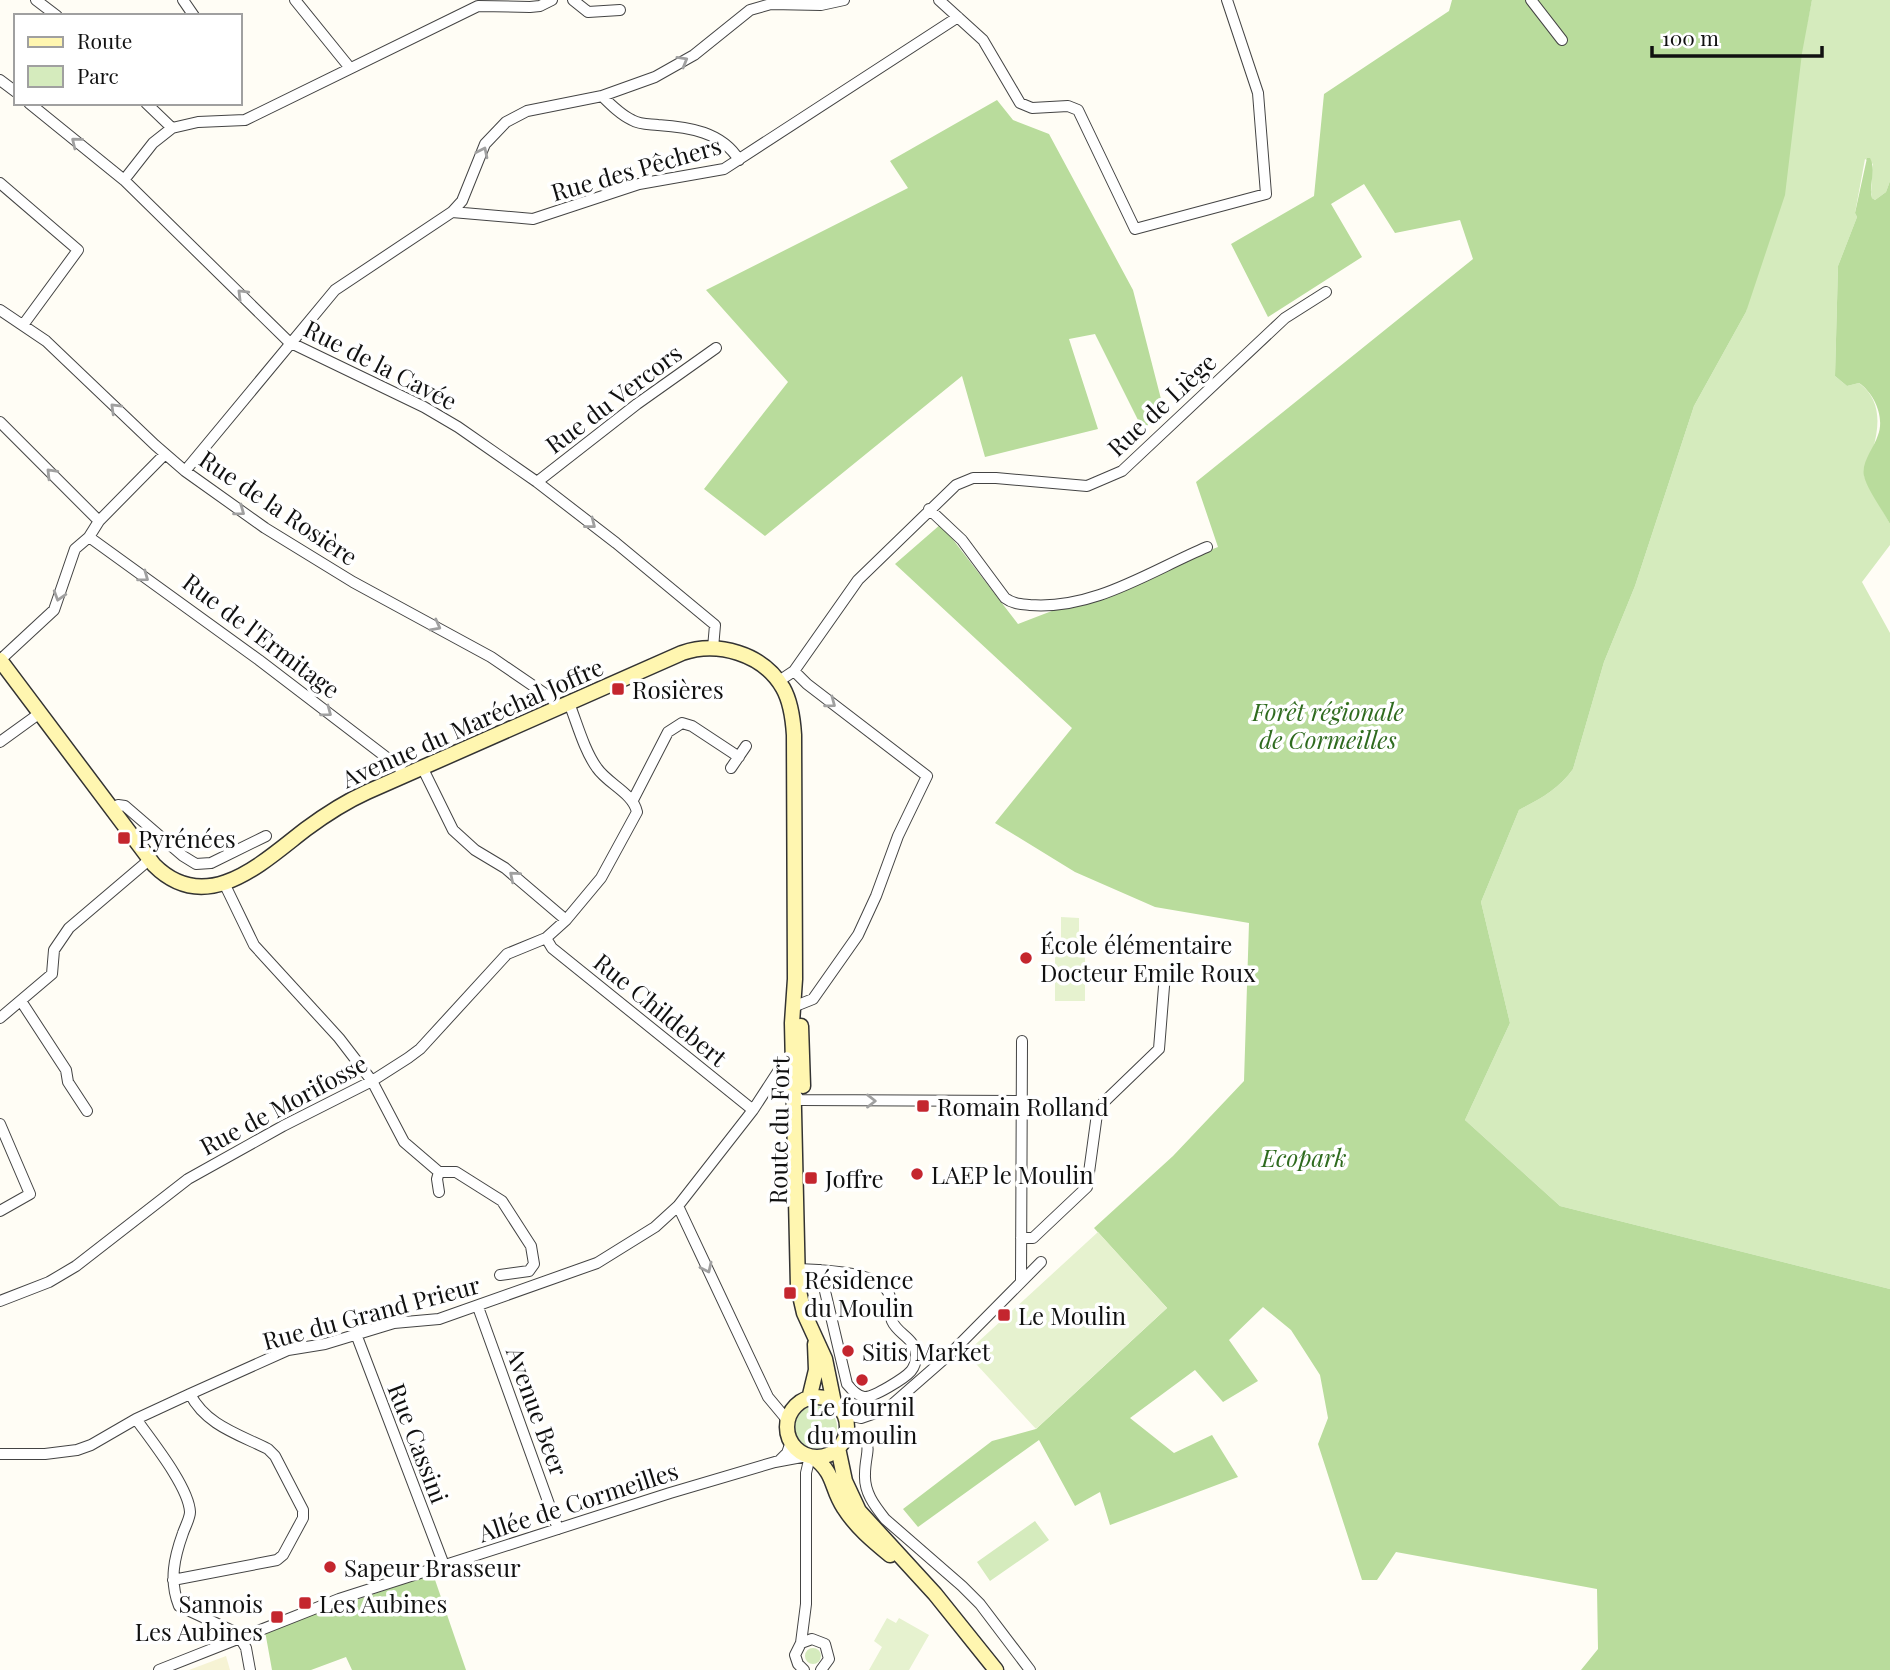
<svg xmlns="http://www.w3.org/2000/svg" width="1890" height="1670" font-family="'Playfair Display',serif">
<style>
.farmland{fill:#f6f3d4}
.green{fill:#d5ebbd}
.forest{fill:#b9dc9c}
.pitch{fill:#e6f2cf}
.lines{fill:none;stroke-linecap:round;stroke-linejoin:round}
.street-casing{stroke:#444;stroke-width:12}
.secondary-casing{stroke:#333;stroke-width:17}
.street{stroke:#fff;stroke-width:10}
.secondary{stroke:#fff6b0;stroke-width:14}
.oneway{stroke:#a0a0a0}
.poi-dot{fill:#c4262e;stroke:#fff;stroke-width:2.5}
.labels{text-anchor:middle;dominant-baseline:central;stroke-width:7;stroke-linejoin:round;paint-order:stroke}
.street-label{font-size:24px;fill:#111;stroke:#fff}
.poi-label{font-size:24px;fill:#111;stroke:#fff;text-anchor:start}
.park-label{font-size:24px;font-style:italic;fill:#2f6b1f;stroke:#fff}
</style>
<rect width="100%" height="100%" fill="#fffdf5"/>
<path class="farmland" d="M 226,1656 L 230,1670 L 189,1670 Z"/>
<path class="green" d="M 1812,0 L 1890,0 L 1890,181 L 1886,192 L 1875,200 L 1872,198 L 1871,192 L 1873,164 L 1865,159 L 1855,213 L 1857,217 L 1838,266 L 1835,376 L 1847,386 L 1859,383 C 1890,406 1875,445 1864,476 L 1890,524 L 1890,545 L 1862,582 L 1890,633 L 1890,1289 L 1560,1206 L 1465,1120 L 1510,1023 L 1481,902 L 1519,810 C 1540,799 1559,789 1573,769 L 1604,662 L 1635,586 L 1694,406 L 1746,312 Z
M795 1427a21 21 0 1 1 42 0a21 21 0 1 1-42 0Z
M 1035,1521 L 1049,1540 L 990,1581 L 977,1562 Z
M805 1656a8 8 0 1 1 16 0a8 8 0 1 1-16 0Z"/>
<path class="forest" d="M 1452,0 L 1812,0 L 1802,53 L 1785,195 L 1746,312 L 1694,406 L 1635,586 L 1604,662 L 1573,769 C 1559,789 1540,799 1519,810 L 1481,902 L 1510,1023 L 1465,1120 L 1560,1206 L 1890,1289 L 1890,1670 L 1581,1670 L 1598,1649 L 1597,1589 L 1396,1552 L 1377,1580 L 1362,1580 L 1318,1444 L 1328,1418 L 1320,1375 L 1291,1330 L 1263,1307 L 1229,1340 L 1258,1381 L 1223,1402 L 1195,1370 L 1130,1418 L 1174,1453 L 1212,1435 L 1238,1477 L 1110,1525 L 1100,1492 L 1075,1506 L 1039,1440 L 918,1527 L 903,1509 L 992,1441 L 1036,1429 L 1167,1308 L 1094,1228 L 1173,1156 L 1244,1081 L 1249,923 L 1155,907 L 1075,872 L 995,823 L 1072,728 L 895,564 L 941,524 L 1018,624 L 1218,547 L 1196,482 L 1473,259 L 1460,220 L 1395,233 L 1364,184 L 1331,204 L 1362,257 L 1268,317 L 1231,244 L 1314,196 L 1324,94 L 1449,11 Z
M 997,100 L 1013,120 L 1049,134 L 1133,290 L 1161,399 L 1144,432 L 1095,334 L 1069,339 L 1098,429 L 985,457 L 962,376 L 765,536 L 704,489 L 788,382 L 706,290 L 908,188 L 890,161 Z
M 1867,158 L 1870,158 C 1877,171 1868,185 1872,198 L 1875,200 L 1886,192 L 1890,181 L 1890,524 C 1883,511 1867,489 1864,476 C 1861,462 1874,448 1878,435 C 1885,417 1874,393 1859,383 L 1847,386 L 1835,376 L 1838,266 L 1857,217 L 1855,213 Z
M 433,1574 L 466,1670 L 352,1670 L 346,1657 L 311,1670 L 272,1670 L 265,1631 Z"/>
<path class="pitch" d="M 1061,917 L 1079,918 L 1079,943 L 1061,942 Z
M 1055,947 L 1085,947 L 1085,1001 L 1055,1001 Z
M 1098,1232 L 1167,1308 L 1036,1429 L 966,1353 Z
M 887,1618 L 896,1623 L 899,1618 L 929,1635 L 909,1670 L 869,1670 L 882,1647 L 874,1641 Z"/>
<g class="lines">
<g class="street-casing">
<path id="street" d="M 36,0 L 57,16
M 183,0 L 194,16
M 295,0 L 350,68
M 573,0 L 588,12 L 620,10
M 939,0 L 983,40 L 1020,103 L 1032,108 L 1068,106 L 1078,110 L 1135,229 L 1266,194 L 1258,93 L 1227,0
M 1531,0 L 1562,40
M 0,80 L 16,92
M 602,96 C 611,105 621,115 632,120 C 640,125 650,124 658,125 C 689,127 722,132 739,160
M 29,103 L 124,180 L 289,342 L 424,407 L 458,427 L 537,482 L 616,543 L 715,625 L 713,648
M 146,103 L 172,128
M 124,180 L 153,143 L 172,128 L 198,122 L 245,120 L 478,6 L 530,7 L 540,6 L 552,0
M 0,183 L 78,250 L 23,325
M 452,212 L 462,201 L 485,144 L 506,122 L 527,111 L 602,96 L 655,77 L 694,55 L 750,10 L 771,4 L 821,5 L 844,0
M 0,310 L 46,341 L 155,445 L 185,471 L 265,528 L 353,582 L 491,657 L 551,698 L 558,707
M 0,422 L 99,521
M 185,471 L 335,290 L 452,212 L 533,219 L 639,184 L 724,169 L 958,17
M 537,482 L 637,404 L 716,348
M 929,509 L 962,540 L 1005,598 C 1013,604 1021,604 1030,605 C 1094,610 1150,571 1207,547
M 89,537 L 259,660 L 399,767 L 403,775
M 0,660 L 54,610 L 75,549 L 89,537 L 99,521 L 165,454
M 794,671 L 858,580 L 956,485 L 973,478 L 996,478 L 1087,486 L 1122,471 L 1285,318 L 1326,292
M 779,681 L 794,671 L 807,684 L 927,776 L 898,836 L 876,896 L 858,935 L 813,999 L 793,1007
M 0,742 L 40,713
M 422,767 L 453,830 L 475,850 L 505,868 L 566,920
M 731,768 L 746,746
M 633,800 L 668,732 L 682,723 L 692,726 L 739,757
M 111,809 L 118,805 L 125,806 L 183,856 L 196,864 L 211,863 L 266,836
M 224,883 L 254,945 L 339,1038 L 372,1081 L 404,1142 L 439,1172 L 456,1172 L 502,1201 L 531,1246 L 534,1264 L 529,1271 L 500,1275
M 546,938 L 552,948 L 753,1110
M 21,1001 L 66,1070 L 68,1082 L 87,1111
M 0,1018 L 52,974 L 54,950 L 69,928 L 149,860
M 794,1093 L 800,1100 L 1021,1101
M 0,1124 L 30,1194 L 0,1211
M 439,1192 L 437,1179 L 439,1172
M 678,1206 L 768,1397 L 788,1421
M 1021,1238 L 1033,1238 L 1087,1187 L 1097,1114 L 1103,1103 L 1159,1049 L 1165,974
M 799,1269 C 820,1270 880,1271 889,1294 C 893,1303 889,1313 892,1321 C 898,1335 916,1338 916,1356 C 916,1361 915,1366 911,1371 C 905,1378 873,1398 864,1397 C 857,1396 851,1389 847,1384 L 820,1270
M 1021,1280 L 1022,1041
M 0,1301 L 49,1282 L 76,1266 L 188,1179 L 283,1126 L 372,1081 L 408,1058 L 420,1049 L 507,954 L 546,938 L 566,920 L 601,878 L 637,812 C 633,793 608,784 597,768 C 584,750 577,723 569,703
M 478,1307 L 558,1529
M 356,1334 L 444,1565
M 843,1414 L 861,1418 L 887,1409 L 951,1353 L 1041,1262
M 136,1419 C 151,1440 189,1487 190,1512 C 190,1518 185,1527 183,1533 C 174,1558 169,1581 179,1606 L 237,1633 L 246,1648 L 250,1670
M 846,1432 C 878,1440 865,1449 865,1474 C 864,1492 874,1505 885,1519 L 962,1586 L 980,1604 L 1030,1670
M 0,1454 L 45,1454 L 77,1450 L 91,1445 L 136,1419 L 190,1394 L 288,1350 L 325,1344 L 394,1323 L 439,1319 L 597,1263 L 655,1227 L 678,1206 L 753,1110 L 779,1070 L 795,1060
M 779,1461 L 787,1453 L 791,1442
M 173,1580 L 277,1560 L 283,1555 L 303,1518 L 303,1510 L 275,1456 L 268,1449 C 238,1434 206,1425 190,1394
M 801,1643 L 812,1639 L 825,1644 L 829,1659 L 821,1670
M 159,1670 L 339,1599 L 670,1493 L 775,1462 L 807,1456
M 804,1670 L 798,1664 L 795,1655 L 801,1643 L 806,1604 L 806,1473 L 810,1456"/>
</g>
<g class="secondary-casing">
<path id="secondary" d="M 0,660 L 154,865 C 207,918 264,861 306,829 C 325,815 345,802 367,792 L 682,653 C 717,641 763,653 783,688 C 791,702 793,719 794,735 L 795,979 L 792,1023 L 798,1287 L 804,1313 L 825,1359 L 834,1403
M 801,1026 L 803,1086
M787 1427a30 30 0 1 1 60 0a30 30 0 1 1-60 0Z
M 809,1399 L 816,1370 L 815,1344
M 838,1448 L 845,1481 L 859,1511 L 935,1594 L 996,1670
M 813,1457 C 836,1474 830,1487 844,1508 C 856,1527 873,1541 890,1555"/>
</g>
<use href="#street" class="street"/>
<use href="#secondary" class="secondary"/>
</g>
<defs><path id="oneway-chevron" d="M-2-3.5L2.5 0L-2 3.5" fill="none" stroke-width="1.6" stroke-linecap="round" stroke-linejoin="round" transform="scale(1.75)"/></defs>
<g class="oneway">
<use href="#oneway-chevron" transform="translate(683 61) rotate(-30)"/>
<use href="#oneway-chevron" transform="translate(76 142) rotate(-141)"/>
<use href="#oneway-chevron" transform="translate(483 152) rotate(-64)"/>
<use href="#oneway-chevron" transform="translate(242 294) rotate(-135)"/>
<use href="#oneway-chevron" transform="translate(115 408) rotate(-136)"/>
<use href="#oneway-chevron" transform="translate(51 473) rotate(-134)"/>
<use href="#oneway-chevron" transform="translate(240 511) rotate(36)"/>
<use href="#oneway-chevron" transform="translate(591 524) rotate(38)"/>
<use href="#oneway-chevron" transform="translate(144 577) rotate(36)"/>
<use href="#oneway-chevron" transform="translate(59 596) rotate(107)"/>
<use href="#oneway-chevron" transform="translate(436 626) rotate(28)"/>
<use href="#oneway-chevron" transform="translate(831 703) rotate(37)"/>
<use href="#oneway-chevron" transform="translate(327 712) rotate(37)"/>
<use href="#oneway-chevron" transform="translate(514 876) rotate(-140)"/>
<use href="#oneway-chevron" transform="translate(871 1101)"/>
<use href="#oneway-chevron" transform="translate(707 1268) rotate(65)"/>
</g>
<g class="poi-dot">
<rect x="611" y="682" width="14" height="14" rx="3.5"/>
<rect x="117" y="831" width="14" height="14" rx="3.5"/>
<circle cx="1026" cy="958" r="7"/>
<rect x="916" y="1099" width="14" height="14" rx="3.5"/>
<circle cx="917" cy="1174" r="7"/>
<rect x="804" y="1171" width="14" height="14" rx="3.5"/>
<rect x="783" y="1286" width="14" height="14" rx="3.5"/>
<rect x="997" y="1308" width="14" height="14" rx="3.5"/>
<circle cx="848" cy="1351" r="7"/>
<circle cx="862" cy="1380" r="7"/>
<circle cx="330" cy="1567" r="7"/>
<rect x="298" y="1596" width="14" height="14" rx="3.5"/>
<rect x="270" y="1610" width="14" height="14" rx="3.5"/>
</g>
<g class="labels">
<g class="street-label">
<text transform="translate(636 168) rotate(-16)">Rue des Pêchers</text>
<text transform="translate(381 364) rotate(27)">Rue de la Cavée</text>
<text transform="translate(613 398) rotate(-37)">Rue du Vercors</text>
<text transform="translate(1161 404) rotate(-43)">Rue de Liège</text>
<text transform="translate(279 507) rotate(34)">Rue de la Rosière</text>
<text transform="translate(262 635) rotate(37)">Rue de l'Ermitage</text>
<text transform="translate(472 722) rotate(-24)">Avenue du Maréchal Joffre</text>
<text transform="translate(661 1009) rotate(39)">Rue Childebert</text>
<text transform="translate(283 1104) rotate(-28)">Rue de Morifosse</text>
<text transform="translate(778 1130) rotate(-89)">Route du Fort</text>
<text transform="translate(371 1312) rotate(-15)">Rue du Grand Prieur</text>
<text transform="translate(538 1411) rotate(70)">Avenue Beer</text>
<text transform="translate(419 1443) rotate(69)">Rue Cassini</text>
<text transform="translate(578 1501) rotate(-18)">Allée de Cormeilles</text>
</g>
<g class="poi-label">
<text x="632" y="689">Rosières</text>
<text x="138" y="838">Pyrénées</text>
<text x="1040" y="944">École élémentaire<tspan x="1040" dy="28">Docteur Emile Roux</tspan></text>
<text x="937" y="1106">Romain Rolland</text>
<text x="931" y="1174">LAEP le Moulin</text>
<text x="825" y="1178">Joffre</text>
<text x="804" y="1279">Résidence<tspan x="804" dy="28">du Moulin</tspan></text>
<text x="1018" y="1315">Le Moulin</text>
<text x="862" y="1351">Sitis Market</text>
<text x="862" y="1406" text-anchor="middle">Le fournil<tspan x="862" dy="28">du moulin</tspan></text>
<text x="344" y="1567">Sapeur Brasseur</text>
<text x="263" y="1603" text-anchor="end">Sannois<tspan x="263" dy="28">Les Aubines</tspan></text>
<text x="319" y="1603">Les Aubines</text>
</g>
<g class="park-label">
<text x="1328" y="711">Forêt régionale<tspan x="1328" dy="28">de Cormeilles</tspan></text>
<text x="1304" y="1157">Ecopark</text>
</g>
</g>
<rect x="14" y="14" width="228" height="91" fill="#ffffff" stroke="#a0a0a0" stroke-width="2"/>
<rect x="28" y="37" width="35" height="10" fill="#fff6b0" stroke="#a0a0a0" stroke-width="2"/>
<text x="77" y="49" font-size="21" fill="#111111">Route</text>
<rect x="28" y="66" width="35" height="21" fill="#d5ebbd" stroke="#a0a0a0" stroke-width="2"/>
<text x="77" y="84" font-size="21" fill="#111111">Parc</text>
<path d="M1652 46v10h170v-10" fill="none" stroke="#111111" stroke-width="3.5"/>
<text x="1662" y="46" font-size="21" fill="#111111" stroke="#ffffff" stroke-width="5" paint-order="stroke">100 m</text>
</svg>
